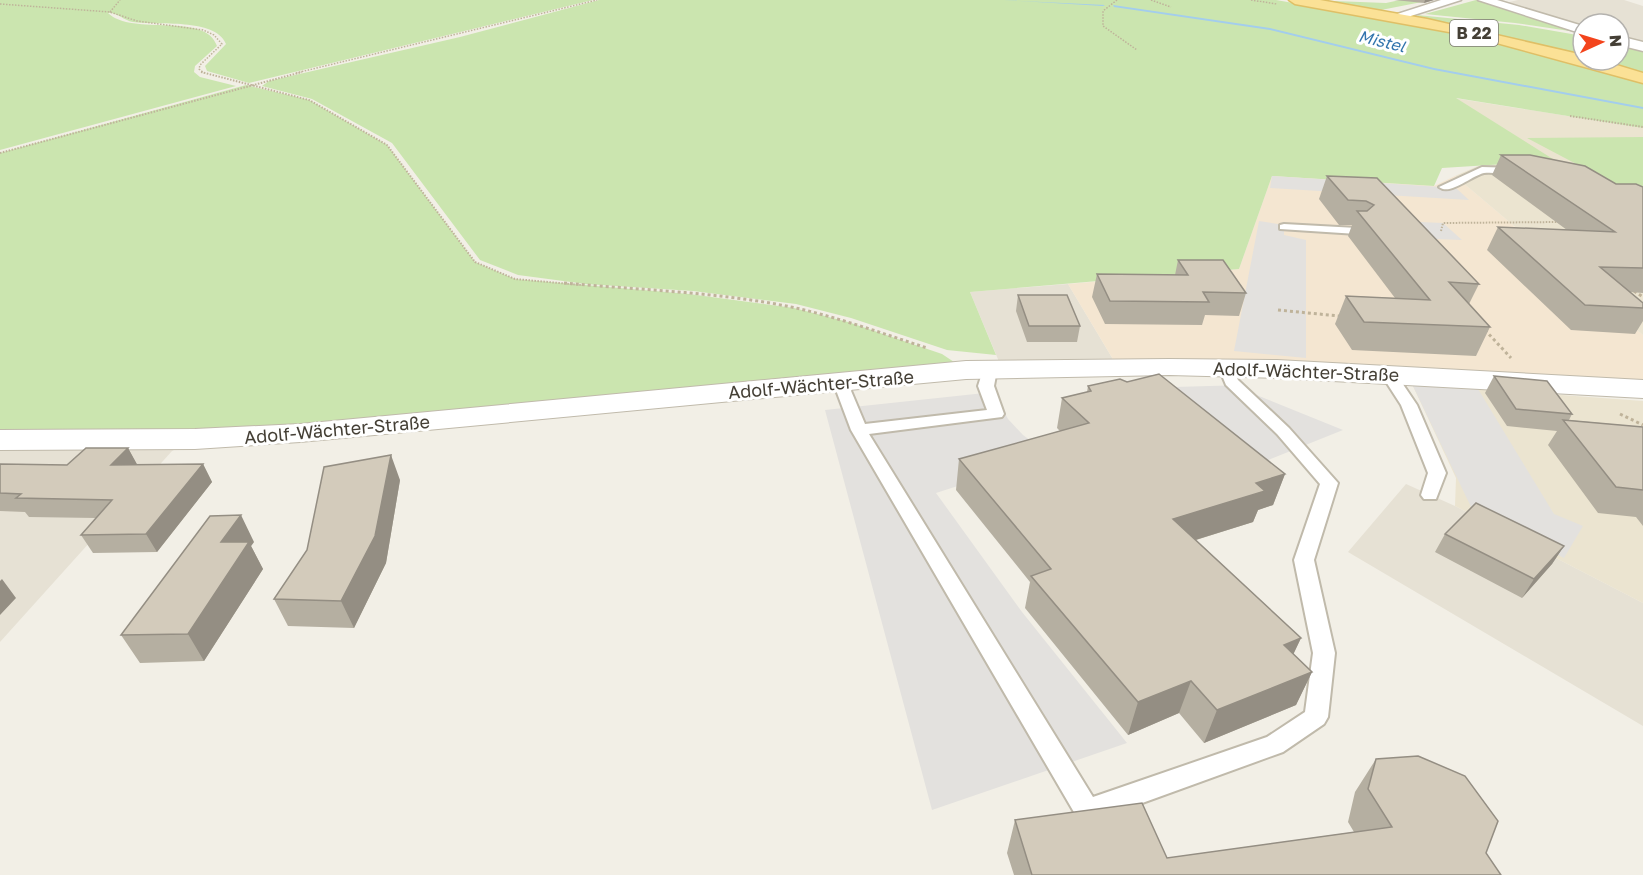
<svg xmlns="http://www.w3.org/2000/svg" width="1643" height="875" font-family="'Golos Text',sans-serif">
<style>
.residential{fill:#e6e1d4}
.commercial{fill:#f4e6d1}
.education{fill:#ebe4d0}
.green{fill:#cbe5af}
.parking{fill:#e3e1de}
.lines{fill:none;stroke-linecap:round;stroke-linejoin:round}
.stream{fill:#a3cded;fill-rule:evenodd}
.service-casing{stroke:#c0baab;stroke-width:4}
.minor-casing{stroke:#c0baab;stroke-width:2}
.tertiary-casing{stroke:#c0baab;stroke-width:3}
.primary-casing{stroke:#dfbf66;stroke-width:3}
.path-far2{stroke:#bfb39a;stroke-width:1.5;stroke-dasharray:1.5 1.5;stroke-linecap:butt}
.path-far1{stroke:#bfb39a;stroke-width:2;stroke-dasharray:1.5 1.5;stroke-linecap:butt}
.path{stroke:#bfb39a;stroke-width:3;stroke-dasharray:3 3;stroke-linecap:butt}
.service{fill:#fff;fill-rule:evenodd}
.minor{fill:#fff;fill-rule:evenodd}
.tertiary{fill:#fff;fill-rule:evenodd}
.primary{fill:#fbe196;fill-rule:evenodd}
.wall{fill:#b5afa1}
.shaded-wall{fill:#948e83}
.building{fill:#d3cbbb;stroke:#948e83;stroke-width:1.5}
.labels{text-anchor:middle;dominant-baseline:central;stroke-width:6;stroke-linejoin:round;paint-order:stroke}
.shield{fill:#fff;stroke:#7c7972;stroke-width:1.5}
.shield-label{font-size:16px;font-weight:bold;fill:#443f35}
.far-water-label{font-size:16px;font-style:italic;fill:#3275ad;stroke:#fff}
.street-label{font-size:18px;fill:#443f35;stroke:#fff}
</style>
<rect width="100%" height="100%" fill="#f2efe6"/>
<path class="residential" d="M 1518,0 L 1624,0 L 1643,6 L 1643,46 L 1619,39 L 1619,24 L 1583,24 L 1583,29 L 1501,4 Z
M 1068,284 L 1114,361 L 1000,364 L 970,292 Z
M 195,439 L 172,451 L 0,642 L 0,440 Z
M 1406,484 L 1455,506 L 1643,603 L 1643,726 L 1348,552 Z"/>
<path class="commercial" d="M 1272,176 L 1434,186 L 1455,176 L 1643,335 L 1643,386 L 1114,361 L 1068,284 L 1239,269 Z"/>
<path class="education" d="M 1454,98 L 1643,128 L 1643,335 L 1455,176 L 1478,166 L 1554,161 Z
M 1412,384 L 1643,401 L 1643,603 L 1455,506 L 1456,478 Z"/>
<path class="green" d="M 0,0 L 593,0 L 249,83 L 207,71 L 205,66 L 226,44 C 215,17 157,26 133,22 C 123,20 117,12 108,13 C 132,37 206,11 217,46 L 195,66 L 194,72 L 200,77 L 236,86 L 0,150 Z
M 599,0 L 1276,0 L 1437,28 L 1520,48 L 1643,82 L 1643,128 L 1456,98 L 1556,161 L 1442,168 L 1434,186 L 1272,176 L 1239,269 L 970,292 L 996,355 L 947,350 L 851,318 L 796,304 L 693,291 L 586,284 L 518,275 L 480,260 L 392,143 L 312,99 L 262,86 L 269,81 L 460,37 Z
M 1308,0 L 1386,3 L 1400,0 L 1432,0 L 1381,10 Z
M 1476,0 L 1583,33 L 1515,23 L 1425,14 Z
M 1417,15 L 1519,25 L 1583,36 L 1583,58 L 1424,19 Z
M 1619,44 L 1643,50 L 1643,75 L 1590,60 L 1619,60 Z
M 246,85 L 309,100 L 387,145 L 475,262 L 515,279 L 689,294 L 794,308 L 848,322 L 942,354 L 966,370 L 491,416 L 0,440 L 0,153 Z
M 1643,137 L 1643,195 L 1635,195 L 1527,138 Z"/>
<path class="parking" d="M 1272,176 L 1456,188 L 1469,200 L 1270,188 Z
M 1348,219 L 1443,223 L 1462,240 L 1408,238 Z
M 1259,221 L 1284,225 L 1284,235 L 1306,240 L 1306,358 L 1234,351 Z
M 1412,384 L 1478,389 L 1554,514 L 1583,526 L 1564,558 L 1472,509 Z
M 1245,385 L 1249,392 L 1343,430 L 1238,472 L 1139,388 Z
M 994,392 L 1008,419 L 1023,435 L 1051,456 L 936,493 L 1022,612 L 1127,743 L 932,810 L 825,410 Z"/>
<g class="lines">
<path class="stream" d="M 1003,0 L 1105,5 L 1103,6 Z
M 1113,5 L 1270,28 L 1434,68 L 1643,107 L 1643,109 L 1434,70 L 1270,30 L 1114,7 Z"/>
<g class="service-casing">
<path id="service" d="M 1482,167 L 1517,168 L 1522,171 C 1512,178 1496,171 1484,173 C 1471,176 1450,196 1439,187 Z
M 1284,224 L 1357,228 L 1363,231 L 1357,234 L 1280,229 L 1280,225 Z
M 1226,364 L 1231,365 L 1238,380 L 1289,428 L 1338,483 L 1314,560 L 1335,653 L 1328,717 L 1324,724 L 1283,752 L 1087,823 L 1078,819 L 851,430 L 833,382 L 841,377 L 846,379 L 865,424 L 987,410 L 978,386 L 983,370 L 990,366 L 997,370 L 994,386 L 1004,414 L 1002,417 L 869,434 L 1093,797 L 1267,737 L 1305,712 L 1313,653 L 1294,560 L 1320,484 L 1277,434 L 1226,385 L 1219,368 Z
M 1389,369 L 1394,371 L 1417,405 L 1446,473 L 1436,499 L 1424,499 L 1421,495 L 1428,473 L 1401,405 L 1381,374 Z"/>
</g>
<g class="minor-casing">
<path id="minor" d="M 1169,359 L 1277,360 L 1643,380 L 1643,398 L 1277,378 L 1169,375 L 966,379 L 300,442 L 195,449 L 0,450 L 0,430 L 195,429 L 300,424 L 966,361 Z"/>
</g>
<g class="tertiary-casing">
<path id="tertiary" d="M 1441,0 L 1461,0 L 1395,21 L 1388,17 Z
M 1478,0 L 1497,0 L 1583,26 L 1583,34 Z
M 1619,36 L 1643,42 L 1643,51 L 1619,45 Z"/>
</g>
<g class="primary-casing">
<path id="primary" d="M 1289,0 L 1320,0 L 1427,19 L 1583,55 L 1583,60 L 1600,60 L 1643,73 L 1643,83 L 1471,36 L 1295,4 Z"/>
</g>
<path class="path-far2" d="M 1117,0 L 1103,11 L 1103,26 L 1137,50
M 1151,0 L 1171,7
M 1251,0 L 1277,4
M 0,4 L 110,12 L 137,21 L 203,30 L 214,35 L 222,44 L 200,65 L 199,69 L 204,73
M 110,12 L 120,0
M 296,73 L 597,0"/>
<path class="path-far1" d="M 201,72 L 309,100 L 387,145 L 475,262 L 515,279 L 581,285
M 1570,116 L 1643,127
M 0,153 L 302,72
M 1441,231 L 1443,223 L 1560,222"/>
<path class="path" d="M 564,283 C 639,290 721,292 796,308 C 840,318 884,334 927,348
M 1634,291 L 1643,297
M 1278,310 L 1339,316
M 1485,330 L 1511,358
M 1620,414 L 1643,425"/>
<use href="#service" class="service"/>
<use href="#minor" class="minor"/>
<use href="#tertiary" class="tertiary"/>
<use href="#primary" class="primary"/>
</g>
<path class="wall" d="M 1394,0 L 1434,0 L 1424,3 Z
M 1501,155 L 1616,184 L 1643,187 L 1643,293 L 1630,292 L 1643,303 L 1643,321 L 1635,334 L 1571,330 L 1487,250 L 1498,227 L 1567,230 L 1492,175 Z
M 1327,176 L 1377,178 L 1479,284 L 1469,304 L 1490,327 L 1476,356 L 1352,350 L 1335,324 L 1346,296 L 1395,298 L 1348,236 L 1352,225 L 1339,225 L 1319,199 Z
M 1178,260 L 1246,293 L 1239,316 L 1205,315 L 1202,325 L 1105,324 L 1092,297 L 1097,274 L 1175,275 Z
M 1018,295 L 1080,326 L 1077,342 L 1027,342 L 1016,311 Z
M 1494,376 L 1572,414 L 1569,420 L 1643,427 L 1643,526 L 1636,517 L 1598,513 L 1548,445 L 1557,431 L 1507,426 L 1485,393 Z
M 1088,386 L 1285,474 L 1273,505 L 1258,510 L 1253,522 L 1196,540 L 1301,638 L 1293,654 L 1312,672 L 1296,705 L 1204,743 L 1179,713 L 1128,735 L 1025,608 L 1030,582 L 956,490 L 959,459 L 1060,431 L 1057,428 L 1062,398 L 1087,392 Z
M 128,448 L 137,465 L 203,464 L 212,482 L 157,552 L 93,553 L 81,535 L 96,518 L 29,517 L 25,512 L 0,511 L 0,464 L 67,465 Z
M 400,480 L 386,563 L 354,628 L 288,626 L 274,599 Z
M 1445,534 L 1564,546 L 1552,564 L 1522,598 L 1435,552 Z
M 254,542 L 251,546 L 263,569 L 204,661 L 140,663 L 121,635 Z
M 1376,759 L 1486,853 L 1501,875 L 1014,875 L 1007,853 L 1015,820 L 1167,858 L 1354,832 L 1348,822 L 1355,792 Z"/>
<path class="shaded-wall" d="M 1425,0 L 1434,0 L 1424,3 Z
M 128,448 L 138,466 L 111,465 Z
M 391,455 L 400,480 L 386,563 L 354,628 L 341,601 Z
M 203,464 L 212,482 L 157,552 L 146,534 Z
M 1285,474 L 1273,505 L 1258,510 L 1253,522 L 1163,550 L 1173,519 L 1256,483 Z
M 241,515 L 254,542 L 251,546 L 263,569 L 204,661 L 188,634 L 221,542 Z
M 1564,546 L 1552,564 L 1522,598 L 1534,579 Z
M 2,579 L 16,598 L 0,615 L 0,581 Z
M 1301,638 L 1286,670 L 1284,645 Z
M 1312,672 L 1296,705 L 1204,743 L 1217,710 Z
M 1191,681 L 1179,713 L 1128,735 L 1138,702 Z"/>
<path class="building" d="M 1501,155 L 1530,155 L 1585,166 L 1616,184 L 1636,184 L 1643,187 L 1643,268 L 1600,267 L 1643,303 L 1643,308 L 1585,305 L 1498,227 L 1615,232 Z
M 1327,176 L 1377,178 L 1479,284 L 1449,282 L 1490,327 L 1364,322 L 1346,296 L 1430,300 L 1357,211 L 1367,211 L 1374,205 L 1366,201 L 1348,200 Z
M 1178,260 L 1223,260 L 1246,293 L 1203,292 L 1209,302 L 1110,301 L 1097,274 L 1188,275 Z
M 1018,295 L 1067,295 L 1080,326 L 1029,326 Z
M 1159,374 L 1285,474 L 1256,483 L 1265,491 L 1173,519 L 1301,638 L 1284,645 L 1312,672 L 1217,710 L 1191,681 L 1138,702 L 1031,576 L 1051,569 L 959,459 L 1089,423 L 1062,398 L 1091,391 L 1088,386 L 1120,379 L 1127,382 Z
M 1494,376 L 1547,381 L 1572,414 L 1516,409 Z
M 1563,420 L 1643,427 L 1643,490 L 1616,487 Z
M 86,448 L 128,448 L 111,465 L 203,464 L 146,534 L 81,535 L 112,500 L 16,498 L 21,494 L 0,493 L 0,464 L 67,465 Z
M 391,455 L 375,536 L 341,601 L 274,599 L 307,550 L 324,467 Z
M 1476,503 L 1564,546 L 1534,579 L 1445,534 Z
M 241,515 L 221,542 L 249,542 L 188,634 L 121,635 L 210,516 Z
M 1418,756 L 1465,776 L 1498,821 L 1486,853 L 1501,875 L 1032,875 L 1015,820 L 1142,803 L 1167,858 L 1392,827 L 1368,789 L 1376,759 Z"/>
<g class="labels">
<rect class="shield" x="1450" y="20" width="48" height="26" rx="4.5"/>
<g class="shield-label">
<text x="1474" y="33">B 22</text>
</g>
<g class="far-water-label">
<text transform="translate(1382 41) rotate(14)">Mistel</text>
</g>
<g class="street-label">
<text transform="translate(1306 371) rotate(2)">Adolf-Wächter-Straße</text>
<text transform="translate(821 384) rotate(-5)">Adolf-Wächter-Straße</text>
<text transform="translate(337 429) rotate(-5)">Adolf-Wächter-Straße</text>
</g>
</g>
<g transform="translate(1601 42) rotate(86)"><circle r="28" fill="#ffffff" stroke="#b4b2ae" stroke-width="1.5"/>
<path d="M0-4.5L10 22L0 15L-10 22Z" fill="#f3441c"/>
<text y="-9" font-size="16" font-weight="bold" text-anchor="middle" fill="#443f35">N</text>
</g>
</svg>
